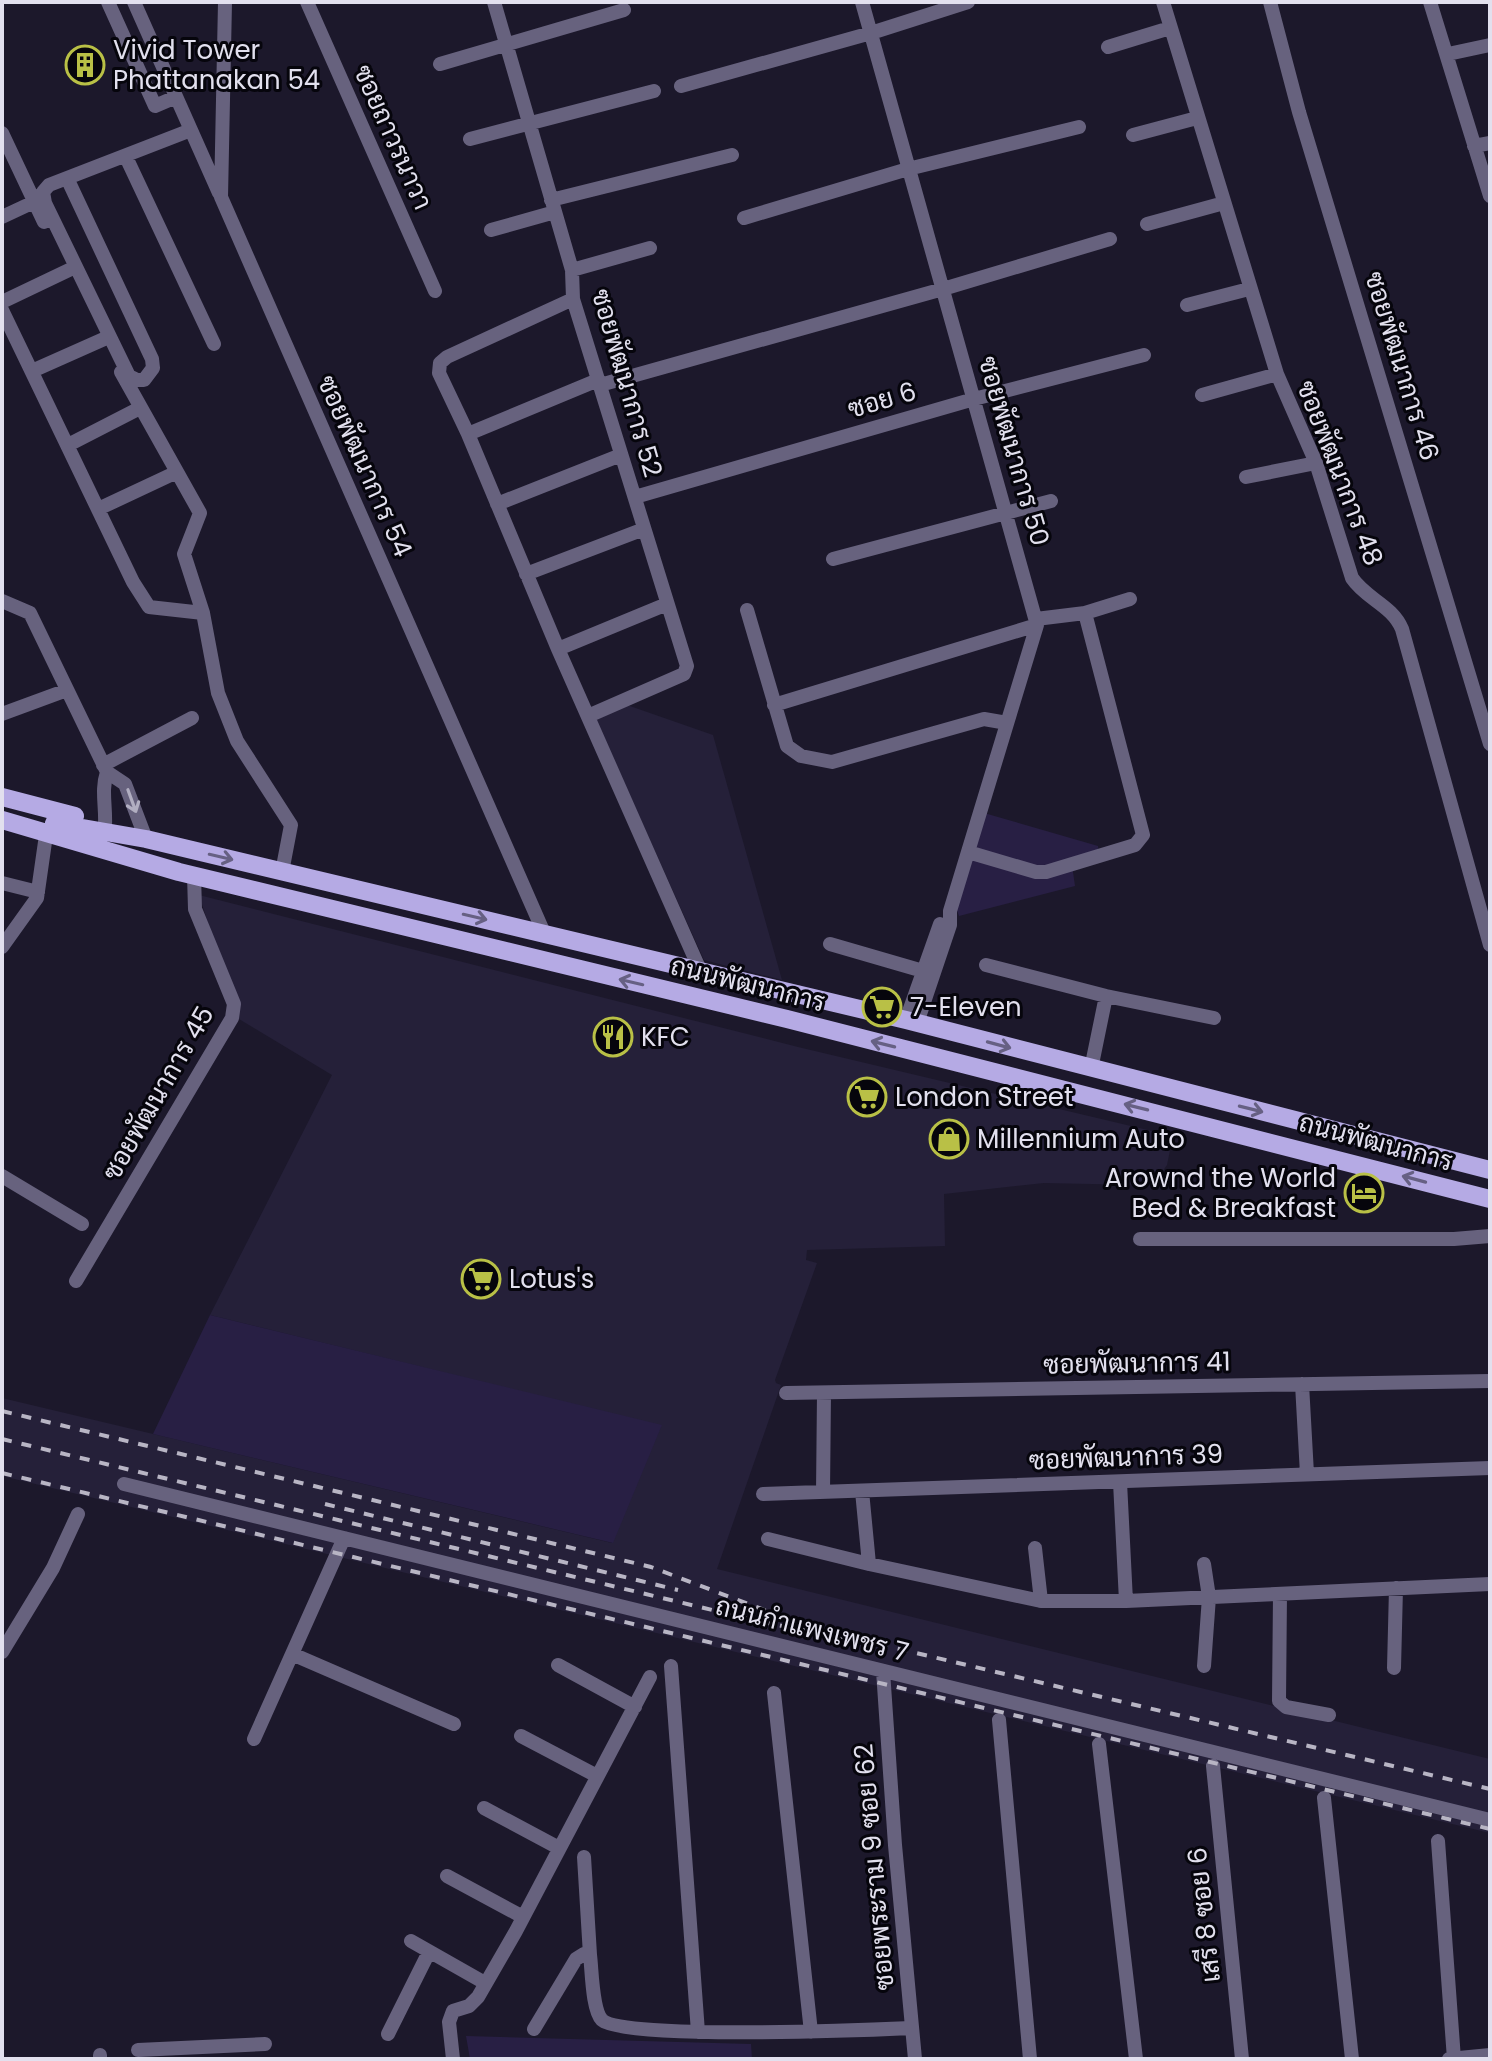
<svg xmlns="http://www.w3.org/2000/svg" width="1492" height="2061" font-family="Poppins,Sarabun,sans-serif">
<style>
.built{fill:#252039}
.green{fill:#281f44}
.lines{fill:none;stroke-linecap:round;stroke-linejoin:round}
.minor{stroke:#67627e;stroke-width:14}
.major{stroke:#b5aae4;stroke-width:18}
.rail{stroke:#b8b5c4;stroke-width:4;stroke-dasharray:10 10;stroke-linecap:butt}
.oneway{stroke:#b1aec1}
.oneway2{stroke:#666083}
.labels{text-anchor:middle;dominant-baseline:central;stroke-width:6;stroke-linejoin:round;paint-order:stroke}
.poi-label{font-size:26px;fill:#e2e0ee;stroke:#06050c;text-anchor:start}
.street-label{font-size:26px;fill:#e2e0ee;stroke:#06050c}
</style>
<rect width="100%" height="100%" fill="#1c182b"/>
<path class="built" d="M 627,705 L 713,735 L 782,980 L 704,960 L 596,720 Z
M 199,895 L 798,1047 L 1173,1136 L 1167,1165 L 1157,1179 L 1139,1185 L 1044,1183 L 944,1194 L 945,1246 L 807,1250 L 806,1260 L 817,1263 L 775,1380 L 776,1383 L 781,1385 L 717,1569 L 1490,1759 L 1490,1833 L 2,1476 L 2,1398 L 612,1543 L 661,1426 L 210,1315 L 332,1075 L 239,1019 Z"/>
<path class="green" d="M 984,813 L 1098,846 L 1099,857 L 1072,865 L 1075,886 L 959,916 L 955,905 Z
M 210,1315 L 662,1425 L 613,1543 L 153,1434 Z
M 466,2036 L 751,2044 L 752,2059 L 470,2059 Z"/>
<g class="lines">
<path class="minor" d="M 108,2 L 155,106 L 176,97
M 134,2 L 219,193
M 225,2 L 221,197 L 544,933
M 307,2 L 435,291
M 494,2 L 572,270 L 573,299 L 687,666 L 684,674 L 588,716
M 862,2 L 1037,625 L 950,911 L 950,925 L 917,1023
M 1163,2 L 1277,374 L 1316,463 L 1352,578 C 1366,599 1392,605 1402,629 L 1490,945
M 1270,2 L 1299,112 L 1490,744
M 1430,2 L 1490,196
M 1108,47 L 1170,28
M 1448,54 L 1490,45
M 440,64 L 624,10
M 681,86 L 871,33 L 968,2
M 2,133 L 44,222
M 1133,135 L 1197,118
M 470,139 L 654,91
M 1474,146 L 1490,143
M 126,157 L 214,344
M 67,178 L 152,359 L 153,368 L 144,380 L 137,380 L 129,376 L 45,203 L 43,192 L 49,185 L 191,130
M 551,200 L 732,155
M 2,217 L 34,202
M 744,218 L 908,169 L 1079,127
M 1147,224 L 1224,203
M 491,230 L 555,212
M 572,270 L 650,248
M 573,299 L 447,357 L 440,363 L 439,373 L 468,434 L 558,649 L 700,970
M 2,302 L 69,270
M 1187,305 L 1249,289
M 2,310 L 133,582 L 149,607 L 203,613 L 218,693 L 237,741 L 291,825 L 282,872
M 32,371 L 104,339
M 121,372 L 200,513 L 184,554 L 203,613
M 600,385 L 943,289 L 1110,239
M 1202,395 L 1277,374
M 468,434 L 598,380
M 68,445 L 140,408
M 1246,477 L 1316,463
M 635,497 L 974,399 L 1144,355
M 497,504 L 621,455
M 98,509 L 177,472
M 833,559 L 1051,501
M 526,574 L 644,529
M 2,601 L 30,613 L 107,772 L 125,784 L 146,839
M 747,610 L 787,746 L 801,756 L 832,762 L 984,719 L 1007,723
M 1036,619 L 1085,613 L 1130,599
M 558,649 L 667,604
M 774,705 L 1037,625
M 2,714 L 67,690
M 103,765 L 192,718
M 105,825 C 106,806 101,790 107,772
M 968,852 L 1036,872 L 1046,872 L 1135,845 L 1143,835 L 1085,613
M 2,883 L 38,892
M 830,944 L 923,971
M 2,947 L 37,898 L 45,842
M 986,965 L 1106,996 L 1214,1018
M 906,1020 L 940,924
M 1091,1069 L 1106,996
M 2,1176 L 82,1224
M 1140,1239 L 1454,1239 L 1490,1236
M 76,1281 L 232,1018 L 234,1004 L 195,909 L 194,875
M 1302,1384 L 1307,1474
M 786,1393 L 1490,1381
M 1120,1482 L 1126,1601
M 124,1484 L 1490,1820
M 862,1491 L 869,1564
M 823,1492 L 824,1393
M 763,1494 L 1490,1468
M 768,1539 L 869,1564 L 1041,1601 L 1126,1601 L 1490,1584
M 1035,1548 L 1041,1601
M 1204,1564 L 1209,1597 L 1204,1666
M 1280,1594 L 1279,1701 L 1286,1707 L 1329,1715
M 2,1652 L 53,1568 L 78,1514
M 292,1654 L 454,1724
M 558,1665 L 635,1707
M 671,1666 L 698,2032
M 1394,1668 L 1396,1588
M 883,1671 L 895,1845 L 915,2059
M 774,1693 L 811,2032
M 999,1720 L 1030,2059
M 521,1736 L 597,1776
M 254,1739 L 344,1538
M 1099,1744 L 1136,2059
M 1213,1766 L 1242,2059
M 1324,1798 L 1352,2059
M 484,1808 L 559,1848
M 1438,1841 L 1454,2059
M 584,1857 L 590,1955
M 447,1876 L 523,1917
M 411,1941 L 485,1983
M 534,2029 L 576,1959 L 584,1954 L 590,1955 C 592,1970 592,2010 602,2020 C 623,2040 869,2030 911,2028
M 388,2034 L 429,1952
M 138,2050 L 265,2044
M 100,2055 L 100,2059
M 453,2059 L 449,2022 L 453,2011 L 469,2006 L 478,1997 L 516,1931 L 650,1677
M 1449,2059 L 1490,2055"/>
<path class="major" d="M 2,797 L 75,816
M 2,820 L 179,872 L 787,1019 L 1490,1199
M 54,823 L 146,839 L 906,1020 L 1490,1170"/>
<path class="rail" d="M 2,1411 L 651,1567 L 772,1613
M 2,1439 L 762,1622 L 895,1648 L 1490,1789
M 2,1473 L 1490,1829
M 325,1504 L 678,1590"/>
</g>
<defs><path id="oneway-shaft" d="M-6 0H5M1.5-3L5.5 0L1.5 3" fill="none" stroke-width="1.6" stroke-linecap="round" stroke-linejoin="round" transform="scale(2)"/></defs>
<use class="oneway" href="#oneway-shaft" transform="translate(132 801) rotate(70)"/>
<g class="oneway2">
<use href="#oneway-shaft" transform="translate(221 857) rotate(13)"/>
<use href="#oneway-shaft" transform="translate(475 917) rotate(13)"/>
<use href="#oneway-shaft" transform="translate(631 982) rotate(-167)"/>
<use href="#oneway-shaft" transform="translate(883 1044) rotate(-166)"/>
<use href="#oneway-shaft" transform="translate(999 1045) rotate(15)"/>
<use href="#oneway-shaft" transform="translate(1136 1107) rotate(-166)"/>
<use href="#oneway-shaft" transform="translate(1251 1109) rotate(14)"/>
<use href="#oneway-shaft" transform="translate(1414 1179) rotate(-165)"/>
</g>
<defs>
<g id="building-ring" transform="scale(2)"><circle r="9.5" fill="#06050c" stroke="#b9c046" stroke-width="1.5"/><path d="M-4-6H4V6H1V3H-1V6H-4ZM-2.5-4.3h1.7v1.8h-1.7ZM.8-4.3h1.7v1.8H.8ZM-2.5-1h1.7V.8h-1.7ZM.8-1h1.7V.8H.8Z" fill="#b9c046"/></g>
<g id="supermarket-ring" transform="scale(2)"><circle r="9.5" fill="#06050c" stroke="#b9c046" stroke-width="1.5"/><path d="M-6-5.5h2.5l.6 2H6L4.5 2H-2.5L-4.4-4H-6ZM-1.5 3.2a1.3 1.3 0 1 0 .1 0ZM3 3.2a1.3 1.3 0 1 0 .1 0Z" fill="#b9c046"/></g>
<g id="restaurant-ring" transform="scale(2)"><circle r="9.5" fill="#06050c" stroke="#b9c046" stroke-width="1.5"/><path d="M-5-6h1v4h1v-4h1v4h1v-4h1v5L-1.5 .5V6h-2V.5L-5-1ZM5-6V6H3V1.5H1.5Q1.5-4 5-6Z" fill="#b9c046"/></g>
<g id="shop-ring" transform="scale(2)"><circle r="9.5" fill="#06050c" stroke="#b9c046" stroke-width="1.5"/><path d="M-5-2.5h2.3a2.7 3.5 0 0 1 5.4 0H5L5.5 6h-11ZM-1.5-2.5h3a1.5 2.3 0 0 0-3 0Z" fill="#b9c046"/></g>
<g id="hotel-ring" transform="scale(2)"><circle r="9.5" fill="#06050c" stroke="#b9c046" stroke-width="1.5"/><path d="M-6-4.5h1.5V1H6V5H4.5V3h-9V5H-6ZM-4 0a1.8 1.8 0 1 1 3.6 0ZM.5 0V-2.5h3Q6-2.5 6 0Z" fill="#b9c046"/></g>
</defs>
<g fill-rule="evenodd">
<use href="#building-ring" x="85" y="65"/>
<use href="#supermarket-ring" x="882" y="1007"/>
<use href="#restaurant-ring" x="613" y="1037"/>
<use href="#supermarket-ring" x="867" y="1097"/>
<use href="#shop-ring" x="949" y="1139"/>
<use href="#hotel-ring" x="1364" y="1193"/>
<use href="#supermarket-ring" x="481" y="1279"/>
</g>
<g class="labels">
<g class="poi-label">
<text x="113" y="50">Vivid Tower<tspan x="113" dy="30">Phattanakan 54</tspan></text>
<text x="910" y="1007">7-Eleven</text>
<text x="641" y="1037">KFC</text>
<text x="895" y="1097">London Street</text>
<text x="977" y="1139">Millennium Auto</text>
<text x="1336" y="1178" text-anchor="end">Arownd the World<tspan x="1336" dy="30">Bed &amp; Breakfast</tspan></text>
<text x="509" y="1279">Lotus's</text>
</g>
<g class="street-label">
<text transform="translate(393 137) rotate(66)">ซอยถาวรนาวา</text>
<text transform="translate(1402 366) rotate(73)">ซอยพัฒนาการ 46</text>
<text transform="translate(627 383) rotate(74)">ซอยพัฒนาการ 52</text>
<text transform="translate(882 400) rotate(-16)">ซอย 6</text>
<text transform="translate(1014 451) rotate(74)">ซอยพัฒนาการ 50</text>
<text transform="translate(365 466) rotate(66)">ซอยพัฒนาการ 54</text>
<text transform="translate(1340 473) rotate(69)">ซอยพัฒนาการ 48</text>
<text transform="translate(748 984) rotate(14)">ถนนพัฒนาการ</text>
<text transform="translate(158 1093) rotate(-60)">ซอยพัฒนาการ 45</text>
<text transform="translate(1376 1142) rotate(15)">ถนนพัฒนาการ</text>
<text transform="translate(1137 1363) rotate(-1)">ซอยพัฒนาการ 41</text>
<text transform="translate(1126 1457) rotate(-2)">ซอยพัฒนาการ 39</text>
<text transform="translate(812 1629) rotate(14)">ถนนกำแพงเพชร 7</text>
<text transform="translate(874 1867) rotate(-95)">ซอยพระราม 9 ซอย 62</text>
<text transform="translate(1204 1915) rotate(-96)">เสรี 8 ซอย 6</text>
</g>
</g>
<rect width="1492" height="2061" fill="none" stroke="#e2e0ee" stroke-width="8"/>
</svg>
